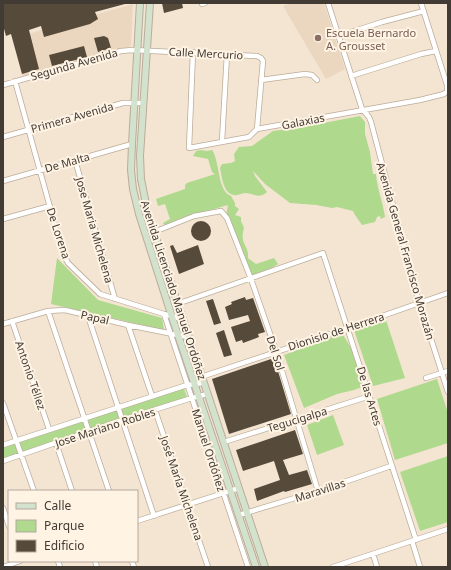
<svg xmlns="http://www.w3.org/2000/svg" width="451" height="570" font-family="'Noto Sans',sans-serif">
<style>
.built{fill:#ebd7bf}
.green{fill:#afd98d}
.building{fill:#564a3a}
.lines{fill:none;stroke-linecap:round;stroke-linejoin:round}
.minor-casing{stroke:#bbac9b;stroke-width:6}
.secondary-casing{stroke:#bbac9b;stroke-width:8}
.minor{stroke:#fff;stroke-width:4.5}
.secondary{stroke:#d2e2cc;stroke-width:6}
.education-dot{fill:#8d6e63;stroke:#fff3e4;stroke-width:1.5}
.labels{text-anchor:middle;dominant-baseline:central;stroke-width:4;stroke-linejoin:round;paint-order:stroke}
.education-label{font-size:11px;fill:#785e54;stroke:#fff3e4;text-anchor:start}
.street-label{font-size:11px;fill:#413b34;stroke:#fff3e4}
</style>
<rect width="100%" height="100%" fill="#f4e5d2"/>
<path class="built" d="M 291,3 L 324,3 L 345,69 L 326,79 L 283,6 Z
M 133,4 L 131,46 L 23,76 L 14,38 Z"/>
<path class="green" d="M 360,116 L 365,122 L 365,134 L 370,152 L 373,174 L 376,174 C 377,189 383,202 385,217 L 381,219 L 380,216 L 377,217 L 375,222 L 362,225 L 355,215 L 353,211 L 337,207 L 332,208 L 316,205 L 290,203 L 265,184 L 253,171 L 255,176 L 267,192 C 260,199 254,194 246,193 C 242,193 238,196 234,195 C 223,193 222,177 220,168 L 222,164 L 231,163 L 235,161 L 234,154 L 239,147 L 252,146 L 273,131 L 303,127 Z
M 201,150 L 207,151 L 212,150 C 220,161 217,191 231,196 L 235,203 L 235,206 L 239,209 L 235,215 L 241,217 L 241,221 L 244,228 C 239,245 249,244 248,258 L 256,264 L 274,258 L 278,264 C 270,270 260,273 250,276 L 229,216 L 226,215 L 228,205 L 190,216 L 165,226 L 163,223 L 170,219 L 165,204 L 158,206 L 156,199 L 185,189 L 185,185 L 187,183 L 215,174 L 212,172 L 208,159 L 193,156 L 196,151 Z
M 57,258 L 98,300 L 162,318 L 164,330 L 51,304 Z
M 386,320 L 405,378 L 373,386 L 354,330 Z
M 342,333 L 351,348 L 365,386 L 354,390 L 337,394 L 304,408 L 284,355 Z
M 437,379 L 448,413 L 448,443 L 395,460 L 377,399 Z
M 184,388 L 187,397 L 3,459 L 3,448 Z
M 333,415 L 344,445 L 317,455 L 307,425 Z
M 448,456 L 448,522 L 420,531 L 400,472 Z"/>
<path class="building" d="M 3,3 L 124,3 L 125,4 L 95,12 L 98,19 L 90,24 L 44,37 L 41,26 L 29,30 L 39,69 L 22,74 L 11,34 L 6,36 L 3,25 Z
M 162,3 L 182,3 L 183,8 L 164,13 Z
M 104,36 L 108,38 L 111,48 L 98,52 L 94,38 Z
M 84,46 L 87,57 L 52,66 L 49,55 Z
M191 231a10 10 0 1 1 20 0a10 10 0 1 1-20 0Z
M 173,245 L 177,253 L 198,245 L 204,264 L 179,274 L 170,246 Z
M 245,297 L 246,300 L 253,298 L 265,332 L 258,334 L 259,337 L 243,343 L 242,340 L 236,342 L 231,327 L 250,321 L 248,315 L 229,320 L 225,307 L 232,304 L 231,302 Z
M 213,299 L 221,323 L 214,325 L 206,301 Z
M 224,330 L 232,355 L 224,357 L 216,333 Z
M 274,358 L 291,414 L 229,434 L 212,379 Z
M 295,430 L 303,454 L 283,460 L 289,475 L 307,470 L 312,484 L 285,492 L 284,491 L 257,501 L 254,489 L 280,480 L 274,461 L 243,471 L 236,450 Z"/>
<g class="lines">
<g class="minor-casing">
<path id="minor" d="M 328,3 L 362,109 L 369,117 L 371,122 L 416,292 L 448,392
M 202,4 L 205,3
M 339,36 L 382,22 L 424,11
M 193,52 L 189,148 L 249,137 L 257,129 L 420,100 L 444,94 L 447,91 L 447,85 L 421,3
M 351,76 L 421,54 L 436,51
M 261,80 L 305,74 L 312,75 L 317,80
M 15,81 L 63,254 L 68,263 L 100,294 L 164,314 L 182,319
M 3,85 L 121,51 L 132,50 L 257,56 L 261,58 L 263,61 L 257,129
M 3,137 L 123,103 L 143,103
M 222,141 L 227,54
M 75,160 L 115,299
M 3,181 L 132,144
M 3,219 L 50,206
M 154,232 L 194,216 L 221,211 L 227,218 L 251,279 L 276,351 L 318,491
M 177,304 L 323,253 L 416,540
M 48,311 L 109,491
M 164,314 L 248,567
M 88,316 L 154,516
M 12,321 L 49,429
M 3,324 L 48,311 L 65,310 L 128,325 L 188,337
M 128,325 L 152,396
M 201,377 L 348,328 L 448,293
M 426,378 L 448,371
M 3,403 L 34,491
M 155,410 L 208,567
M 224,442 L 370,396
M 56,443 L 72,491
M 3,445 L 187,385 L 203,383
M 3,461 L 122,420 L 192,398 L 207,394
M 3,508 L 9,526
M 239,515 L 318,491 L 391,466
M 137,521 L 239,488
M 412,541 L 420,567
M 373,554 L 377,567
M 58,561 L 60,567
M 95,561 L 97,567
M 132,561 L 134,567
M 3,567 L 20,561
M 333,567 L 448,529"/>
</g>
<g class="secondary-casing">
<path id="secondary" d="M 140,3 L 132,144 L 131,170 L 133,189 L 139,214 L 172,317 L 256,567
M 150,3 L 140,156 L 141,179 L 148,214 L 265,567"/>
</g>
<use href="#minor" class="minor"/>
<use href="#secondary" class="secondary"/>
</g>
<circle class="education-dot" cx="318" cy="38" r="4"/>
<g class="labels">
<g class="education-label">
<text x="326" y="32">Escuela Bernardo<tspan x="326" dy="13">A. Grousset</tspan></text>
</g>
<g class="street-label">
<text transform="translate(206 53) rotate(3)">Calle Mercurio</text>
<text transform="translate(74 64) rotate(-16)">Segunda Avenida</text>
<text transform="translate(72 117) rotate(-16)">Primera Avenida</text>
<text transform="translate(303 121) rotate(-11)">Galaxias</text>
<text transform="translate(67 162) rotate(-16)">De Malta</text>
<text transform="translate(95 230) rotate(74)">Jose Maria Michelena</text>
<text transform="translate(59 233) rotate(72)">De Lorena</text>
<text transform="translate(406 251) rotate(74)">Avenida General Francisco Morazán</text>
<text transform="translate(174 290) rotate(72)">Avenida Licenciado Manuel Ordóñez</text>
<text transform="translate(95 317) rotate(13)">Papal</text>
<text transform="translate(336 331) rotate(-18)">Dionisio de Herrera</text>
<text transform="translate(276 353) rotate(72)">Del Sol</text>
<text transform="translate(31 375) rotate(71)">Antonio Téllez</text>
<text transform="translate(370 396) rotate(73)">De las Artes</text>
<text transform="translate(297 419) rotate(-17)">Tegucigalpa</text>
<text transform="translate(105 427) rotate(-18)">Jose Mariano Robles</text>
<text transform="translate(209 450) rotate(72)">Manuel Ordóñez</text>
<text transform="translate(182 488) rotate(71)">José María Michelena</text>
<text transform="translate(320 490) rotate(-18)">Maravillas</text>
</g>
</g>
<rect width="451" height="570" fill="none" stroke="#413b34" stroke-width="8"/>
<rect x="8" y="490" width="130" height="72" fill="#fff3e4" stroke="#b3a99e"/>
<rect x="16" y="503" width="20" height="6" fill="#d2e2cc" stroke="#b3a99e"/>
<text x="44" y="510" font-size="12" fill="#413b34">Calle</text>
<rect x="16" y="520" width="20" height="12" fill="#afd98d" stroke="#b3a99e"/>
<text x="44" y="530" font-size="12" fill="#413b34">Parque</text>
<rect x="16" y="540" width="20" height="12" fill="#564a3a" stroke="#b3a99e"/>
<text x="44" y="550" font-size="12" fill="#413b34">Edificio</text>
</svg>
